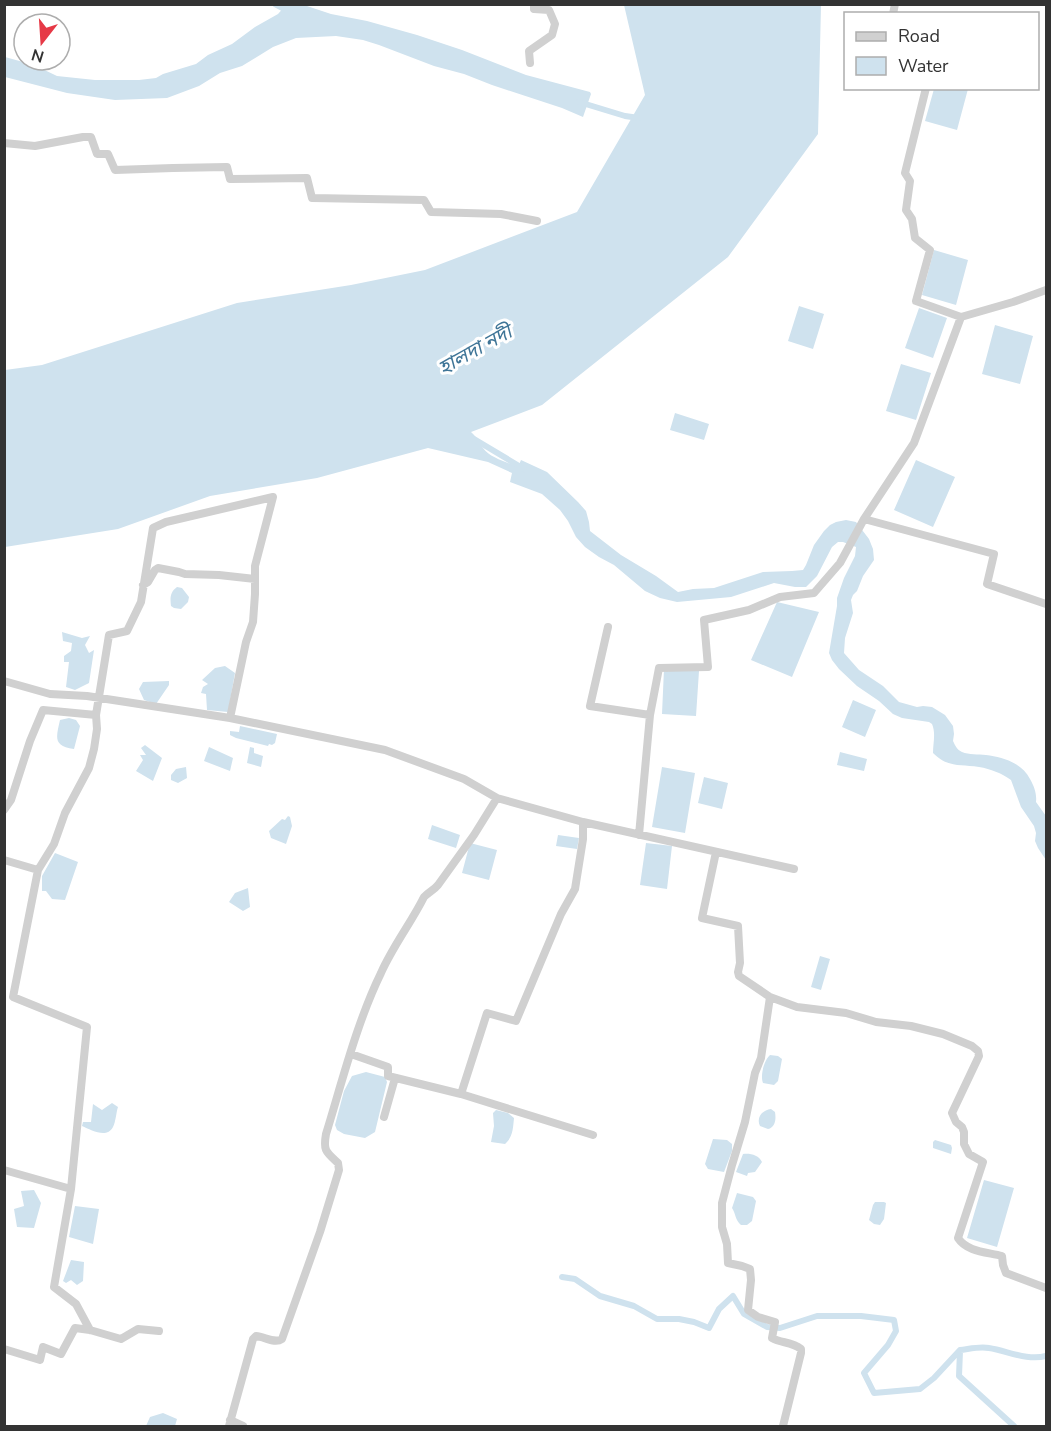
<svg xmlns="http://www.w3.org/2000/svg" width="1051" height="1431" font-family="'Nunito Sans','Noto Sans Bengali',sans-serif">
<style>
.water{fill:#cfe2ee}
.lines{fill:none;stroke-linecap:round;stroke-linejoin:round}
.canal{stroke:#cfe2ee;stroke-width:6}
.minor{stroke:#d0d0d0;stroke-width:8}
.labels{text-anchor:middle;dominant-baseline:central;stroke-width:6;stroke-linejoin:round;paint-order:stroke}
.water-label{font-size:20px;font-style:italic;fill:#3f7597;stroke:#fff}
</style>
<rect width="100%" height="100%" fill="#fff"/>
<path class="water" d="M 286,5 L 304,5 L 331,14 L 367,21 L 417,35 L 462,50 L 526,75 L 590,92 L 591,94 L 583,117 L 562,108 L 492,85 L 464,74 L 434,66 L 379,45 L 363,40 L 336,36 L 296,38 L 273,47 L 242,66 L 220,73 L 199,86 L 167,98 L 115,100 L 67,93 L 5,77 L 5,57 L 34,65 L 57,76 L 95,80 L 139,80 L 156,78 L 163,74 L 196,64 L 208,55 L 232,44 L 255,27 L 278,14 Z
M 624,5 L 821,5 L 818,134 L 728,257 L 542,405 L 471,432 C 478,438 478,442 483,448 C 490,458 507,462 518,467 L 521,460 L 547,472 L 578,502 L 586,511 L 589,522 L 590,531 L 621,555 L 656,576 L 678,592 L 693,589 L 714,588 L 763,572 L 792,571 L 803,570 L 806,565 L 814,545 L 824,531 L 830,525 L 836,522 L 846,520 L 856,522 L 869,539 L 873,549 L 874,560 L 863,576 L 857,591 L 853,595 L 851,600 L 853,613 L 845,638 L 844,653 L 859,670 L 883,686 L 899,702 L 917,707 L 923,706 L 932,707 L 945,715 L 953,726 L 954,734 L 953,741 C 955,745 957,750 962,752 C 969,755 978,754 986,755 C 1003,757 1022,763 1030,779 C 1034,786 1037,794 1036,802 L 1046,816 L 1046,860 L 1038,848 L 1035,841 L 1036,833 L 1034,826 L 1021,807 L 1011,780 C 1001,773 991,769 979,767 C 960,764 948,768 933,753 C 933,743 936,733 932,724 L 929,722 L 902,718 L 893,714 L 879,701 L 857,686 L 839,669 L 832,660 L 829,653 L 837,606 L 837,598 L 844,578 L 855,556 L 856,547 L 843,542 L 838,542 L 832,547 L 817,576 L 806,587 L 795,587 L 774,583 L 731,597 L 677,602 L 660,598 L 645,591 L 614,565 L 599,557 L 585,547 L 576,537 L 568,521 L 560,510 L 542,494 L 510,482 L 512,473 L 488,462 L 428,448 L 317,478 L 210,496 L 118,529 L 5,547 L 5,370 L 42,365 L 237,303 L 351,285 L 425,270 L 577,212 L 645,95 Z
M 934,89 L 968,89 L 957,130 L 925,121 Z
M 934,250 L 968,260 L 956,305 L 922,295 Z
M 799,306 L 824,314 L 813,349 L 788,341 Z
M 919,308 L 947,318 L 933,358 L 905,348 Z
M 995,325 L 1033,336 L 1020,384 L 982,374 Z
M 901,364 L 931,373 L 916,420 L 886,411 Z
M 675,413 L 709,424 L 704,440 L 670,430 Z
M 916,460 L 955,477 L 933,527 L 894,510 Z
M 177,587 L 182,588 L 189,597 L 188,602 L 181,609 L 174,608 L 171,606 C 170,598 170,592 177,587 Z
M 777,602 L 819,612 L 792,677 L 751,660 Z
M 62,632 L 82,638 L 90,636 L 85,645 L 89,653 L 94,650 L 89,683 L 75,690 L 66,687 L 69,662 L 64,662 L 64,656 L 71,651 L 72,643 L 63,641 Z
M 225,666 L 235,673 L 228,712 L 207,710 L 206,694 L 201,693 L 203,687 L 208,684 L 202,680 L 215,668 Z
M 664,669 L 699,671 L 696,716 L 662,714 Z
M 169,681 L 169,685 L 156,704 L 144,700 L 139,689 L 143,682 Z
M 853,700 L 876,710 L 865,737 L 842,727 Z
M 69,718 L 76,720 L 80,726 L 74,749 C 53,746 56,738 60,720 Z
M 240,726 L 277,734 L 275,743 L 272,745 L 269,744 L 268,746 L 236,738 L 230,735 L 230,731 L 239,732 Z
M 145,745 L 162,758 L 153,781 L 136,771 L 143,760 L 140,755 L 146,755 L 141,748 Z
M 209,747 L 233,758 L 230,771 L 204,761 Z
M 250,747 L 254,748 L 254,753 L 263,756 L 261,767 L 247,763 Z
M 840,752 L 867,759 L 864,771 L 837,765 Z
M 186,767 L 187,778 L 178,783 L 171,780 L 171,775 L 176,769 Z
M 662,767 L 695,773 L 685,833 L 652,827 Z
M 704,777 L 728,783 L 722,809 L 698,803 Z
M 288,816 L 290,817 L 292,826 L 286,844 L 271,838 L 269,831 L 282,819 L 285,820 Z
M 432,825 L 460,835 L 456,848 L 428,839 Z
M 558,835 L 579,838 L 577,849 L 556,846 Z
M 470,843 L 497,850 L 489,880 L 462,873 Z
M 646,843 L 672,846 L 667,889 L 640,885 Z
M 55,853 L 78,862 L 65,900 L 52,899 L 46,891 L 42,891 L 42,876 Z
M 248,888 L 250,907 L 243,911 L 229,902 L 235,893 Z
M 820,956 L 830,959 L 821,990 L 811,987 Z
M 770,1055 L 778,1056 L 782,1059 L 778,1081 L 774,1085 L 763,1083 C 760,1076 764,1060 770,1055 Z
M 366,1072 L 385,1077 L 387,1082 L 375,1132 L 365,1138 L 344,1134 L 337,1130 L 335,1125 L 344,1091 L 352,1076 Z
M 112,1103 L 118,1107 C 116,1113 116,1121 113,1127 C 107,1139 91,1130 82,1126 L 83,1122 L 91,1122 L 93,1104 L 102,1110 Z
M 771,1109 L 775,1112 C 776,1118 776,1127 768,1129 L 760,1126 C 756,1118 762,1110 771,1109 Z
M 496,1110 L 508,1113 L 514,1118 C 513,1128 513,1137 505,1144 L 491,1142 L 494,1126 L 493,1113 Z
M 713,1139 L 727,1140 L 732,1144 L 732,1151 L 724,1172 L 708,1169 L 705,1164 Z
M 935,1140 L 951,1145 L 952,1148 L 951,1154 L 933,1148 L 933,1142 Z
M 743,1154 C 750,1153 759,1155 762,1162 L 755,1172 L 748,1173 L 747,1176 L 736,1172 Z
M 984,1180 L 1014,1188 L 997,1247 L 967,1238 Z
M 34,1190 L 41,1203 L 34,1228 L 17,1227 L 14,1209 L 24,1206 L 21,1191 Z
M 737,1193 L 753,1197 L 756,1201 L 752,1221 L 747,1225 L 741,1225 C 735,1220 736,1214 732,1208 Z
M 875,1202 L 884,1202 L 886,1203 L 884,1219 L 880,1225 L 874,1224 L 869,1220 L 873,1205 Z
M 75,1206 L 99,1209 L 93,1244 L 69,1237 Z
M 71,1260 L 84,1262 L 83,1281 L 77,1285 L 71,1280 L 66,1283 L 63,1281 Z
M 163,1413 L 177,1419 L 175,1426 L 146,1426 L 150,1417 Z"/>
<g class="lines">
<path class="canal" d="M 275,4 L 290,12
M 579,102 L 625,116 L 639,118
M 474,439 L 524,469
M 562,1277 L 575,1279 L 600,1296 L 634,1306 L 657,1319 L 679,1319 L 694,1322 L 709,1328 L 719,1309 L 733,1296 L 744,1314 L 767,1327 L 780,1328 L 817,1316 L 861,1316 L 894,1320 L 896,1331 L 888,1345 L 864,1373 L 874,1393 L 920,1389 L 934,1378 L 960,1350 C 969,1349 980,1346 989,1348 C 1008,1351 1027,1361 1046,1356
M 960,1351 L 959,1376 L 1014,1426"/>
<path class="minor" d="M 893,14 L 895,4
M 530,63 L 529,51 L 552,35 L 555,24 L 549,10 L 534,9 L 534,4
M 926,88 L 905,173 L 910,181 L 906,210 L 912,219 L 915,238 L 930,250 L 916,301 L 961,317
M 4,143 L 35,146 L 83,137 L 91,137 L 97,154 L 108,154 L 115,170 L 173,168 L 227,167 L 230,179 L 307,178 L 312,198 L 424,200 L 431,212 L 501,214 L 537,221
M 864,519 L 994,554 L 987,584 L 1046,604
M 143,585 L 148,582 L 155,570 L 158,568 L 179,572 L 185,574 L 219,575 L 255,579
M 608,627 L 590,706 L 650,715
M 4,681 L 50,694 L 87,696 L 230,718 L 385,750 L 464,779 L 497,798 L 583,822 L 794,869
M 4,810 L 11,800 L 30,741 L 43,710 L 96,715
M 583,822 L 583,839 L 575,889 L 561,914 L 516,1021 L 487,1013 L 461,1094 L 593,1135
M 639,835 L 650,715 L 659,668 L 708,667 L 704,620 L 749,610 L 780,597 L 814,593 L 840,563 L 864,519 L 914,443 L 961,317 L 1013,302 L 1046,290
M 716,852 L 702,918 L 738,926 L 740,963 L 738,972 L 739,976 L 770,997 L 761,1058 L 755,1073 L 745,1122 L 732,1165 L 722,1203 L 722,1227 L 727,1244 L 728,1263 L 742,1266 L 750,1269 L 751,1280 L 748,1310 L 758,1317 L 775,1322 L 772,1338 C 781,1343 792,1342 801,1349 L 801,1353 L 783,1426
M 4,860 L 38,870
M 770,997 L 797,1007 L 846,1013 L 876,1022 L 911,1026 L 943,1034 L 972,1046 L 978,1051 L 979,1056 L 952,1113 L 956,1122 L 962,1127 L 964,1132 L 964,1144 L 969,1154 L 983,1162 L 958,1238 C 967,1252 987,1252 1002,1256 L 1003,1265 L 1006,1273 L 1046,1288
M 351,1054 L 388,1067 L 388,1076 L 461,1094
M 384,1117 L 395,1078
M 4,1170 L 71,1189
M 90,1330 L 76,1304 L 54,1287 L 71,1189 L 87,1027 L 13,997 L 38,870 L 54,844 L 65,813 L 89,768 L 94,749 L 97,729 L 96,715 L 109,635 L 127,631 L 141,602 L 153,528 L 166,522 L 273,497 L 255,566 L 255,594 L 253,622 L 246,642 L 230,718
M 4,1349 L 40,1360 L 43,1347 L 61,1354 L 75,1328 L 90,1330 L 121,1339 L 138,1329 L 159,1331
M 230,1420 L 243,1426
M 229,1426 L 253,1339 L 256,1336 C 265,1337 275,1344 282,1339 L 320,1232 L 339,1170 L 338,1163 C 326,1152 323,1151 326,1134 C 342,1082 357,1022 381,973 C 393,946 411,923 424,897 C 429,892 434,890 438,885 L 474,835 L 497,798"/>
</g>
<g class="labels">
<g class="water-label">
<text transform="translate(475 350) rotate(-29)">হালদা নদী</text>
</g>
</g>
<rect width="1051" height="1431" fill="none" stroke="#333333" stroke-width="12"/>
<rect x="844" y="12" width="195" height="78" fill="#ffffff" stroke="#adadad" stroke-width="1.5"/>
<rect x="856" y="32" width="30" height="9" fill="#d0d0d0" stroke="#adadad" stroke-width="1.5"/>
<text x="898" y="42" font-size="18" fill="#333333">Road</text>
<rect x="856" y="57" width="30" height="18" fill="#cfe2ee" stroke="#adadad" stroke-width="1.5"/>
<text x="898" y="72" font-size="18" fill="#333333">Water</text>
<g transform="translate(42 42) rotate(197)"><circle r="28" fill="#ffffff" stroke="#adadad" stroke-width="1.5"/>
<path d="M0-4.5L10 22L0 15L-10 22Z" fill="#e63946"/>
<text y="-9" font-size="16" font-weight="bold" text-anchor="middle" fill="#333333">N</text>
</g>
</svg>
